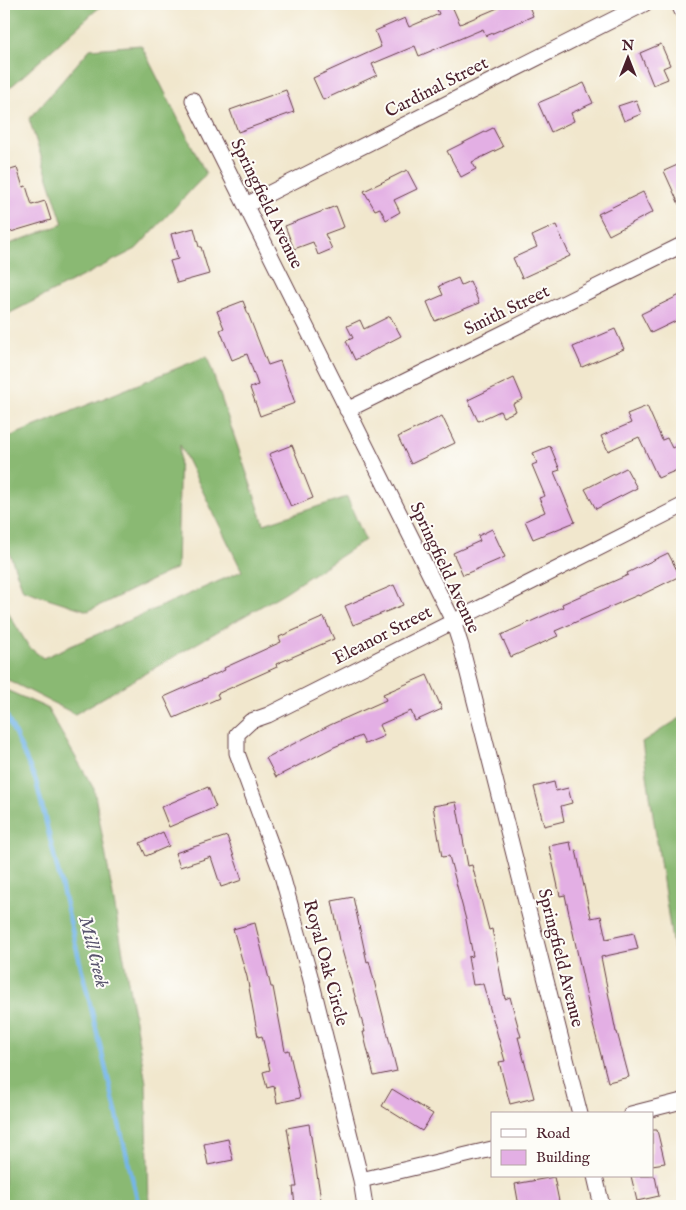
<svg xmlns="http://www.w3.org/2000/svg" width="686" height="1210" font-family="'IM FELL English',serif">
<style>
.forest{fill:#8ab973;stroke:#6a6c4f}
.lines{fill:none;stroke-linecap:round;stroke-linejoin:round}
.stream{stroke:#74b6e9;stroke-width:4.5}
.building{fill:#e3afe4}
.minor-casing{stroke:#633d43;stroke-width:17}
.minor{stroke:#fff;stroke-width:15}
.labels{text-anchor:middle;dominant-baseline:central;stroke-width:4;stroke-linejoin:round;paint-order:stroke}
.street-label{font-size:18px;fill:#4a1f2b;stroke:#fdfcf7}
.water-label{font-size:19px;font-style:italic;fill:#59546e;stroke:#fdfcf7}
</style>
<rect width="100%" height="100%" fill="#fdfcf7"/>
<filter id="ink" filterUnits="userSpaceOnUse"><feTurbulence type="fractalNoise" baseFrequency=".02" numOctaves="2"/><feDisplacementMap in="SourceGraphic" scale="10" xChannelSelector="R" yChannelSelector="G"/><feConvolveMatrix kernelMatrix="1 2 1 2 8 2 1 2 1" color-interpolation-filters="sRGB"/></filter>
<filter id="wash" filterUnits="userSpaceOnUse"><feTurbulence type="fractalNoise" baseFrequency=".0096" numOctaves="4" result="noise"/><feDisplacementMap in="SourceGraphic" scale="20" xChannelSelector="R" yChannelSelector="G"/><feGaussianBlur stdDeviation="1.12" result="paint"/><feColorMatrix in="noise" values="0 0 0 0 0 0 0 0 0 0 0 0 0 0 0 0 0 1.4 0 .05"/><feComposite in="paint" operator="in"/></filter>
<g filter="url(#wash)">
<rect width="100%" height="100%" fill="#f1e7cd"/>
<path class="forest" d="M 4,4 L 103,4 L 4,93 Z
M 141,45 L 206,174 L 136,249 L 4,316 L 4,246 L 63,224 L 29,119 L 90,49 Z
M 207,356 L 264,524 L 347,497 L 365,540 L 284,593 L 75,714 L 4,678 L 4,606 L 29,647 L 43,658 L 242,571 L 180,445 L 177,568 L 88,611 L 23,590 L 4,538 L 4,439 Z
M 4,689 L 47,708 L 94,789 L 146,1083 L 149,1206 L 4,1206 Z
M 682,717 L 682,967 L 676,967 L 642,742 Z"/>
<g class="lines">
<path class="stream" d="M 4,710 L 36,781 L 139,1206"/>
</g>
<g id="blocks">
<path class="building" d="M 435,4 L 451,4 L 460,24 L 507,4 L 528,4 L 533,16 L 486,36 L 483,29 L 419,56 L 415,46 L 372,64 L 377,75 L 323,100 L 313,78 L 381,47 L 375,31 L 405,18 L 409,27 L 439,14 Z
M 661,44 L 670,65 L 663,68 L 668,79 L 653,85 L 640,53 Z
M 584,83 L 593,103 L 571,113 L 574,121 L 551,132 L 538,103 Z
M 286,90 L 294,112 L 238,132 L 230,110 Z
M 636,100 L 641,114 L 624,121 L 618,106 Z
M 493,128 L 503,147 L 472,162 L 476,169 L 461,177 L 447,151 Z
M 682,163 L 682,211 L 664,171 Z
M 17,168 L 23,187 L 26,186 L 32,205 L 45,201 L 51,220 L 4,234 L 4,220 L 7,219 L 4,209 L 4,172 Z
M 407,170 L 417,189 L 394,200 L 400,212 L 386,220 L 380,208 L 375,210 L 364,191 Z
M 643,192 L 653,212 L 609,235 L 598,214 Z
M 336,206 L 344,227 L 325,234 L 332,249 L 318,255 L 313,242 L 294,249 L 285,226 Z
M 556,225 L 570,256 L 522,278 L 513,258 L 537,247 L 532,236 Z
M 194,228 L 199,247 L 201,247 L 209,274 L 177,283 L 170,261 L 178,259 L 171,234 Z
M 458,278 L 461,285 L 470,281 L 479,303 L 435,321 L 427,302 L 443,295 L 439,286 Z
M 682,294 L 682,318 L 651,333 L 641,314 Z
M 243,301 L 268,365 L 280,361 L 295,403 L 260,416 L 250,388 L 258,385 L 247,354 L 232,360 L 220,330 L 224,328 L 217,311 Z
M 390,316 L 401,336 L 355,360 L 346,341 L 353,338 L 347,326 L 360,320 L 364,329 Z
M 615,329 L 624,349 L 582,367 L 573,347 Z
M 514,378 L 523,399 L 513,404 L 516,411 L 503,417 L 500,411 L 478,421 L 468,400 Z
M 647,406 L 662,440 L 667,438 L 672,448 L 682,443 L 682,468 L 658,478 L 639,437 L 608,451 L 601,436 L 631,423 L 627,414 Z
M 442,416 L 455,443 L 411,464 L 398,437 Z
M 292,445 L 313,498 L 291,507 L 269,454 Z
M 550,446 L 560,470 L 554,472 L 575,522 L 533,539 L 525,521 L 545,512 L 539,498 L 545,496 L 532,465 L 537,463 L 533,453 Z
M 626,468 L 637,488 L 596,509 L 585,489 Z
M 492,529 L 505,557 L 463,575 L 453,553 L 480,541 L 478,536 Z
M 668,553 L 680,576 L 639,596 L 638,595 L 555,631 L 558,636 L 511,657 L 501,635 L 563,607 L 562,604 L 628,575 L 627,573 Z
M 394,585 L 403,605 L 353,625 L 345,606 Z
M 324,617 L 334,639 L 276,664 L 277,667 L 217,694 L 219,698 L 174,718 L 164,697 L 225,670 L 224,668 L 281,642 L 279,637 Z
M 427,675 L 442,709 L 415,721 L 411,711 L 379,725 L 384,736 L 365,744 L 361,736 L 334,747 L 276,777 L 266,758 L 330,725 L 386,700 L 383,694 Z
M 554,782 L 556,791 L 568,788 L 572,803 L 561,806 L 564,821 L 544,826 L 534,787 Z
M 208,787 L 216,807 L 169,827 L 161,807 Z
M 456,802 L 468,866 L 472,865 L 489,930 L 492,929 L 505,999 L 510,997 L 521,1037 L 518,1037 L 534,1098 L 510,1104 L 499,1062 L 505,1061 L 483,984 L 473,985 L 468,957 L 473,956 L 466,920 L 449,856 L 442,857 L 433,806 Z
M 163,832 L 169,846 L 146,856 L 140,843 Z
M 227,836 L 242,880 L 221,887 L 211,857 L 180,867 L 175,853 Z
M 570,842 L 572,851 L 576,850 L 591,918 L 601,916 L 606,939 L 634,933 L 638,949 L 601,957 L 616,1032 L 617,1032 L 629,1077 L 608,1082 L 592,1021 L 565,895 L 560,896 L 549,846 Z
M 353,897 L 367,962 L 369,961 L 397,1071 L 374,1076 L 363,1032 L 365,1032 L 342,950 L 332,901 Z
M 255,923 L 271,987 L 273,987 L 285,1051 L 289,1050 L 300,1098 L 277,1103 L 274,1086 L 267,1088 L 263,1072 L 270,1070 L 262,1036 L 258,1037 L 247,977 L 233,929 Z
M 392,1089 L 433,1114 L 422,1131 L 382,1106 Z
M 309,1124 L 322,1206 L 295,1206 L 293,1187 L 297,1187 L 287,1128 Z
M 652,1130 L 657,1130 L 665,1163 L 652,1165 Z
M 228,1139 L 233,1160 L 208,1165 L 204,1144 Z
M 631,1176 L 655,1176 L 659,1196 L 637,1201 Z
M 554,1177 L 560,1206 L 519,1206 L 515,1184 Z"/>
</g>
</g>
<g filter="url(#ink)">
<use href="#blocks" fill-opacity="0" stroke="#633d43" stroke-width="1"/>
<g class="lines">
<g class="minor-casing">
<path id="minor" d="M 679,4 L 682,11
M 193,100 L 453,621 L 461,646 L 580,1114
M 246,205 L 644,4
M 347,410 L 682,245
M 631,1114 L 682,1101
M 595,1176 L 602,1206
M 361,1180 L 492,1149
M 365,1206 L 361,1180 L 310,976 L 281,872 L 237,753 L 237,734 L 251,721 L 268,715 L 682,506"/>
</g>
<use href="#minor" class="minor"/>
</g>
</g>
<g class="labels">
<g class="street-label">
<text transform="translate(437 88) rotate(-27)">Cardinal Street</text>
<text transform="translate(266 204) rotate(64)">Springfield Avenue</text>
<text transform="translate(507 311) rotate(-26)">Smith Street</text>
<text transform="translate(444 568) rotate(65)">Springfield Avenue</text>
<text transform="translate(383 636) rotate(-27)">Eleanor Street</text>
<text transform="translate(560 958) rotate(76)">Springfield Avenue</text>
<text transform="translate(325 963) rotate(75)">Royal Oak Circle</text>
</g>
<g class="water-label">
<text transform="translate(93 952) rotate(76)">Mill Creek</text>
</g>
</g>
<rect width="686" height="1210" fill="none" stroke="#fdfcf7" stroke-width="20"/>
<rect x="491" y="1112" width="162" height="65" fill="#fdfcf7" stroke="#b5a4a5"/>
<rect x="501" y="1129" width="25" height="8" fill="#ffffff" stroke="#b5a4a5"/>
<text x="536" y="1138" font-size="15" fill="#4a1f2b">Road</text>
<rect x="501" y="1150" width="25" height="15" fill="#e3afe4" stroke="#b5a4a5"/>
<text x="536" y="1162" font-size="15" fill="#4a1f2b">Building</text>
<g transform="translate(628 58)" stroke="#fdfcf7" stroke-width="4" paint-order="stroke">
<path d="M0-4L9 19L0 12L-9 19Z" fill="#4a1f2b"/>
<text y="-8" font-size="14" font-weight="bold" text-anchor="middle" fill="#4a1f2b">N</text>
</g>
</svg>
